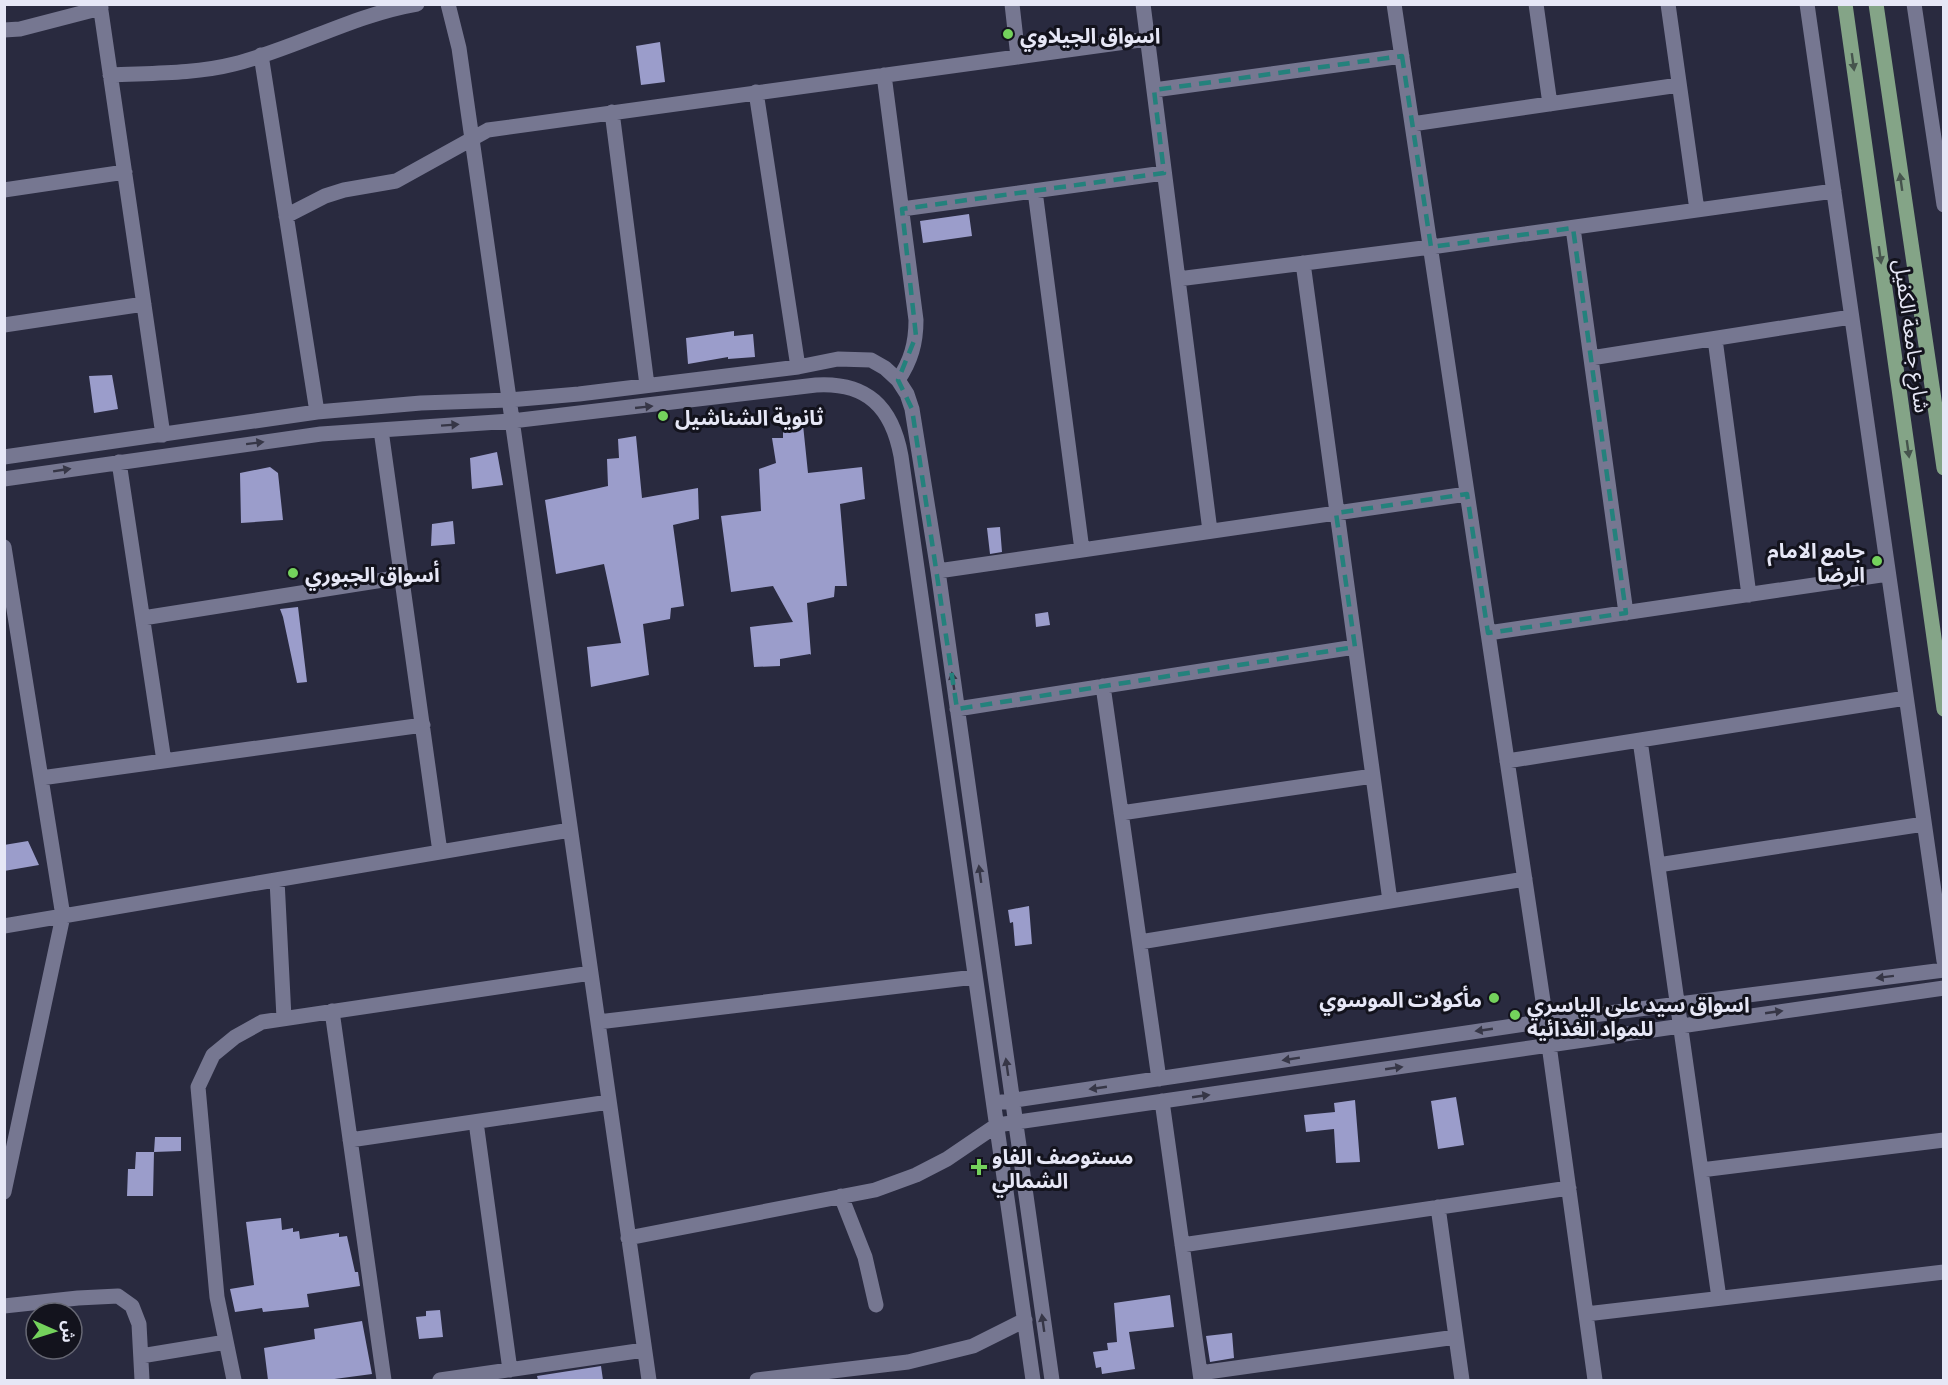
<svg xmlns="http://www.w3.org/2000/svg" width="1948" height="1385" font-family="Barlow,'Noto Sans Arabic',sans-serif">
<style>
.building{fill:#9b9dcb}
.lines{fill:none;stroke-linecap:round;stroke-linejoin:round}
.minor{stroke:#767791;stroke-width:15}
.major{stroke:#84a487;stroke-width:15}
.oneway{fill:#46544d}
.oneway2{fill:#363646}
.marked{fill:none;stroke:#24817c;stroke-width:4.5;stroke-dasharray:12 8;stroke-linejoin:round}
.poi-dot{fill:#74d25c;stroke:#13131d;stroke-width:2}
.labels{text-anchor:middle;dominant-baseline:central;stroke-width:6;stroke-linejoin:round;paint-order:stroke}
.poi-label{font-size:21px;font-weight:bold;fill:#e6e7f6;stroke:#13131d;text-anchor:start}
.street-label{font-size:21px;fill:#e6e7f6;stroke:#13131d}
</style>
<rect width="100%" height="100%" fill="#292a3f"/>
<path class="building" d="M 660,42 L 665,82 L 641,85 L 636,46 Z
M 969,214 L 972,236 L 923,243 L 920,221 Z
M 734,331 L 734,336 L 753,334 L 755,357 L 728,359 L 728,357 L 688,364 L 686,338 Z
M 112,375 L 118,409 L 94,413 L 89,376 Z
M 802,415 L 808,473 L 862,467 L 865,499 L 840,504 L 847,586 L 835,586 L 834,597 L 807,603 L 811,655 L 810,654 L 780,659 L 780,666 L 754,667 L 750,627 L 793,622 L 773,586 L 731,592 L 721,516 L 761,511 L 759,469 L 776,463 L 772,438 L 783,438 L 783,418 Z
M 636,436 L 642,498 L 698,488 L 699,519 L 673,525 L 684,606 L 671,608 L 670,619 L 643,624 L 649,675 L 591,687 L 587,647 L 621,643 L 604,564 L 556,574 L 545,500 L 608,486 L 607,459 L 619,458 L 618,439 Z
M 497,452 L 503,485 L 472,489 L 470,458 Z
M 270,467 L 278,473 L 283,520 L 241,523 L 240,473 Z
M 453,521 L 455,544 L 431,546 L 432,524 Z
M 1000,527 L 1002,552 L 990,554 L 987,528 Z
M 298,607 L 307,682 L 297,683 L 283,617 L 280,609 Z
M 1048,612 L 1050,625 L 1036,627 L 1035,614 Z
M 28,841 L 39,865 L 4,871 L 4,845 Z
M 1029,906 L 1032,944 L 1015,946 L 1013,922 L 1010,923 L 1008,910 Z
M 1456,1097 L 1464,1145 L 1438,1149 L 1431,1101 Z
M 1355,1100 L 1360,1162 L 1336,1163 L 1334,1129 L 1306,1132 L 1304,1115 L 1335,1112 L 1334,1103 Z
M 155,1137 L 181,1137 L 181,1151 L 154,1152 Z
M 136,1152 L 154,1152 L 153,1196 L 127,1196 L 128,1169 L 135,1169 Z
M 281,1218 L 282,1230 L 293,1228 L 293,1232 L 299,1231 L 300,1239 L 339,1233 L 339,1237 L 347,1236 L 355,1272 L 358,1272 L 360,1286 L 307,1294 L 309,1307 L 263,1312 L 262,1308 L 235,1312 L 230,1289 L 254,1285 L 246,1222 Z
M 1170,1295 L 1174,1327 L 1129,1332 L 1135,1369 L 1102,1374 L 1101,1367 L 1096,1368 L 1093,1352 L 1108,1350 L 1107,1343 L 1117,1342 L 1114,1303 Z
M 440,1310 L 443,1337 L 419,1339 L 416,1317 L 426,1316 L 426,1311 Z
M 362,1321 L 372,1374 L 327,1380 L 268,1380 L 264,1348 L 315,1339 L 314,1329 Z
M 1232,1333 L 1234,1358 L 1210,1362 L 1206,1336 Z
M 601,1366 L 603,1380 L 538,1380 L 537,1376 Z"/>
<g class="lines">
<path class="minor" d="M 100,4 L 163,435
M 448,4 L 459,48 L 649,1380
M 1012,4 L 1018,57
M 1143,4 L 1210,531
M 1394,4 L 1546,1021
M 1536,4 L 1550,104
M 1668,4 L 1697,210
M 1807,4 L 1944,961
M 1914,4 L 1944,205
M 4,30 L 20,29 L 101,8
M 261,55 L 317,412
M 110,75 C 151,73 195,74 234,64 C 297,48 353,15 417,4
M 884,75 L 916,320 C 916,343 911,361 898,380
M 1154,90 L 1402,56
M 756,92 L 798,367
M 612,112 L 647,385
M 1412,124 L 1679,85
M 4,190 L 125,172
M 1035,191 L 1082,550
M 902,209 L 1164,173
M 286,216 L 325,196 L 344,190 L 396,181 L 488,130 L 1147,39
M 1573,228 L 1626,613
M 1303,263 L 1390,901
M 1178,279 L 1431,247 L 1834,191
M 4,325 L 144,304
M 1715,339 L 1749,595
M 1591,358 L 1851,317
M 381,430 L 440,852
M 4,457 L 317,412 L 421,403 L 509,400 L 579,394 L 798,367 L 838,359 L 871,360 L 885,368 L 898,380 L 907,394 L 912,409 L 938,571 L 1052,1380
M 119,462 L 164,761
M 4,479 L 321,434 L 512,421 L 816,385 C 867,382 892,407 901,456 L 1033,1380
M 4,547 L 63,916 L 4,1192
M 938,571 L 1467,494
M 143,618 L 402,577
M 1488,633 L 1888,574
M 1103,686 L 1159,1079
M 957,709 L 1355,647
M 1640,740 L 1719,1298
M 1507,761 L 1906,698
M 41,778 L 423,725
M 1121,813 L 1373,776
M 1658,865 L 1924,824
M 277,880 L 284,1018
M 4,926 L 570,830
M 1140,942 L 1525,879
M 332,1011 L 384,1380
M 598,1022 L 975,977
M 1549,1045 L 1595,1380
M 1162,1101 L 1201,1380
M 1002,1102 L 1546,1021 L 1944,970
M 476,1122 L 510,1370
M 350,1140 L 609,1102
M 1701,1170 L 1944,1140
M 841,1196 L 865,1257 L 876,1305
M 1438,1207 L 1462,1380
M 628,1238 L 875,1190 L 916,1175 L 947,1159 L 997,1125 L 1944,988
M 1182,1245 L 1569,1188
M 4,1306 L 78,1298 L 118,1296 L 132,1306 L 139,1324 L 142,1380
M 1586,1314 L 1944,1272
M 141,1356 L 226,1342
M 1200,1373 L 1456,1337
M 234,1380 L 217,1297 L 198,1087 L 213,1055 L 235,1037 L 262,1022 L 591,973
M 440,1380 L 644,1350
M 757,1380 L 908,1362 L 973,1346 L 1025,1320"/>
<path class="major" d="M 1845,4 L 1944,709
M 1876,4 L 1944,468"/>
</g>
<defs><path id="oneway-solid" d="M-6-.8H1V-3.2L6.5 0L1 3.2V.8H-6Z" transform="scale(1.5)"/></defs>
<g class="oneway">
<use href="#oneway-solid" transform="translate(1853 62) rotate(82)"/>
<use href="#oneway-solid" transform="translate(1901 182) rotate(-98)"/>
<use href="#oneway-solid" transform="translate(1880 255) rotate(82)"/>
<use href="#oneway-solid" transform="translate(1908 449) rotate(82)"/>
</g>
<g class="oneway2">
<use href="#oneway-solid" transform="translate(644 407) rotate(-6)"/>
<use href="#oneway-solid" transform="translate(450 425) rotate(-4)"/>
<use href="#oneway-solid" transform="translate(255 443) rotate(-7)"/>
<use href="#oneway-solid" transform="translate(62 470) rotate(-9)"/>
<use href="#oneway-solid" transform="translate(953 681) rotate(-98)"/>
<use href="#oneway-solid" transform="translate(980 874) rotate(-98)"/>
<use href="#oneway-solid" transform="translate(1885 977) rotate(173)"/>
<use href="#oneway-solid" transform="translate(1774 1012) rotate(-8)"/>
<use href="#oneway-solid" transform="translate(1484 1030) rotate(172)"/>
<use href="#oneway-solid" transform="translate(1291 1059) rotate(171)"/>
<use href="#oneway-solid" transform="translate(1007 1067) rotate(-98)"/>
<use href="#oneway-solid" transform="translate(1394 1068) rotate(-8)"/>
<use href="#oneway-solid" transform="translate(1098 1088) rotate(172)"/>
<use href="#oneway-solid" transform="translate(1201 1096) rotate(-8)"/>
<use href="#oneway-solid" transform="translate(1043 1323) rotate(-98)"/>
</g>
<path class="marked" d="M 1402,56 L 1431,247 L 1573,228 L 1626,613 L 1488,633 L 1467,494 L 1336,513 L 1355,647 L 957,709 L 912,409 L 898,380 L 916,336 L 902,209 L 1164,173 L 1154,90 Z"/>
<g class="poi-dot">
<circle cx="1008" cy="34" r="6"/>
<circle cx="663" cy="416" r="6"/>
<circle cx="1877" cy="561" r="6"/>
<circle cx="293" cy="573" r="6"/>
<circle cx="1494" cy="998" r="6"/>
<circle cx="1515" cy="1015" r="6"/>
<path d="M976 1158h6v6h6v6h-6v6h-6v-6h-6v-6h6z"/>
</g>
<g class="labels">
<g class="poi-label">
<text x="1020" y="34">اسواق الجيلاوي</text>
<text x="675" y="416">ثانوية الشناشيل</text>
<text x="1865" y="549" text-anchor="end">جامع الامام<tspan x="1865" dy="24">الرضا</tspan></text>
<text x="305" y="573">أسواق الجبوري</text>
<text x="1482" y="998" text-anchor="end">مأكولات الموسوي</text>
<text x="1527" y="1003">اسواق سيد علي الياسري<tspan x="1527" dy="24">للمواد الغذائيه</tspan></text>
<text x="992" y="1155">مستوصف الفاو<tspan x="992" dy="24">الشمالي</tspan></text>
</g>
<g class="street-label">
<text transform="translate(1913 336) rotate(82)">شارع جامعة الكفيل</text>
</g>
</g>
<rect width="1948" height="1385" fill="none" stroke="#e6e7f6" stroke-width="12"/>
<g transform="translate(54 1331) rotate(93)"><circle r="28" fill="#13131d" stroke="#676874" stroke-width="1.5"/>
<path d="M0-4.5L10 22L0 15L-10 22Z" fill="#74d25c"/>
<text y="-9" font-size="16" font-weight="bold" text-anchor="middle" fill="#e6e7f6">ش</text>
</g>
</svg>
